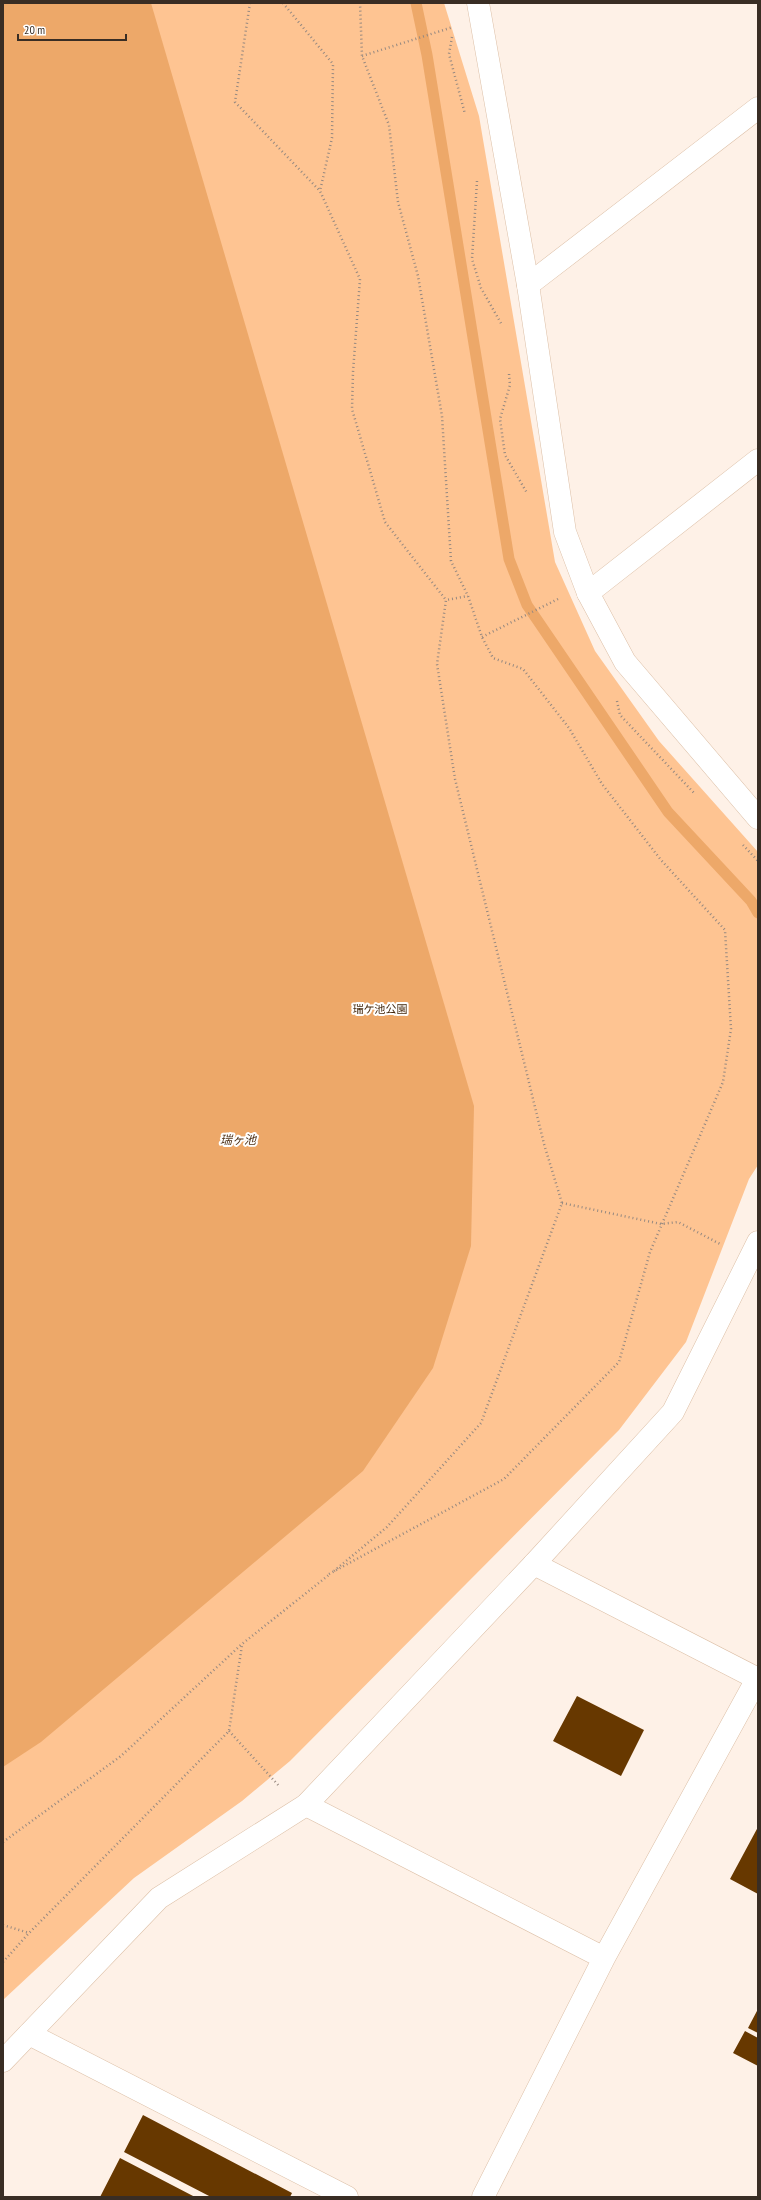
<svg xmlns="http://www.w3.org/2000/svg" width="761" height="2200" font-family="'PT Sans Narrow','Noto Sans JP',sans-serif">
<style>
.green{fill:#fec492}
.water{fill:#eda869}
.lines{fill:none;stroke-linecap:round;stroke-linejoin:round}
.stream{stroke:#eda869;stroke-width:11}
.building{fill:#673800}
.street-casing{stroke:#dcbfa6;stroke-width:23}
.secondary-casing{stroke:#dcbfa6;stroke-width:23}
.path{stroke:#968980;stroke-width:2.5;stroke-dasharray:1 3;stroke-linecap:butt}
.street{stroke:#fff;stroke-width:22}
.secondary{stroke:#fff;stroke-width:22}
.labels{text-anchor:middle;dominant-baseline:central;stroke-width:4;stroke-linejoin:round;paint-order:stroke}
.park-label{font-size:11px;fill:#44280d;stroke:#fff}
.water-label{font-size:12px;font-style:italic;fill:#4d3016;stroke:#fff}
</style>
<rect width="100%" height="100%" fill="#fef1e7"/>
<path class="green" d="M 3,3 L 444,3 L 479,116 L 555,562 L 595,651 L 659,741 L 758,852 L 758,1165 L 749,1179 L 686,1342 L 619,1430 L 290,1761 L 242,1801 L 134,1878 L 3,2000 Z"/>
<path class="water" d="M 3,3 L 151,3 L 474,1106 L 471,1246 L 433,1368 L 363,1471 L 41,1742 L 3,1767 Z"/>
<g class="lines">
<path class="stream" d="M 416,3 L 427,55 L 509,559 L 527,605 L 668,812 L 751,901 L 758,913"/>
</g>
<path class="building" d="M 577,1696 L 644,1730 L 621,1776 L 553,1741 Z
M 758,1827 L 758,1894 L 730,1879 Z
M 758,2009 L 758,2033 L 748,2028 Z
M 745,2031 L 758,2038 L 758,2066 L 733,2053 Z
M 143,2115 L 292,2193 L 290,2197 L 211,2197 L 124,2152 Z
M 120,2158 L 195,2197 L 100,2197 Z"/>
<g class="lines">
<g class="street-casing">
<path id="street" d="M 528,285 L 758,108
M 588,593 L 758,460
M 534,1564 L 758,1679
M 306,1805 L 604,1958
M 29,2034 L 347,2197
M 483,2197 L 604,1958 L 758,1677"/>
</g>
<g class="secondary-casing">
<path id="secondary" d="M 478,3 L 528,285 L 565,532 L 588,593 L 625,662 L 758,818
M 3,2061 L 159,1898 L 306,1805 L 534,1564 L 673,1412 L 758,1242"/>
</g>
<path class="path" d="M 250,3 L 235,102 L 319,190
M 283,3 L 333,64 L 332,138 L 320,191 L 360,279 L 353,372 L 352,409 L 385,522 L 446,600
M 452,37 L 449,54 L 465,114
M 362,56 L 453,27
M 477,181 L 472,259 L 481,288 L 502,325
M 509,374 L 510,385 L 500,419 L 505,455 L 527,493
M 482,637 L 558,599
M 617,701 L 620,715 L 695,794
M 743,845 L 758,861
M 562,1203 L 661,1224 L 678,1222 L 722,1245
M 334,1571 L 387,1527 L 481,1423 L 562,1203 L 544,1144 L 455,779 L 437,664 L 446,600 L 468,596
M 329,1574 L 504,1479 L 619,1362 L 650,1252 L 723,1082 L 731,1029 L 725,930 L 661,860 L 602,784 L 569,728 L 523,669 L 493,658 L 482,637 L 468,596 L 451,561 L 442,416 L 418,276 L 398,202 L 389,125 L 362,56 L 360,3
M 229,1731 L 280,1787
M 3,1842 L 121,1756 L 242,1644 L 330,1574
M 3,1925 L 29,1933
M 3,1962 L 29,1933 L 229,1731 L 242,1645"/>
<use href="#street" class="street"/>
<use href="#secondary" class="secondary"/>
</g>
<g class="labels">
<g class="park-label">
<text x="380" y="1009">瑞ケ池公園</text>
</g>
<g class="water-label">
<text x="238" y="1139">瑞ヶ池</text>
</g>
</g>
<rect width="761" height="2200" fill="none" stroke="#392d24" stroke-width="8"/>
<path d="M18 34v6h108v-6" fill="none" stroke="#392d24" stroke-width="2"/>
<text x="24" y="34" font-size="12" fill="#392d24" stroke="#ffffff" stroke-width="3" paint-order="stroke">20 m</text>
</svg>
